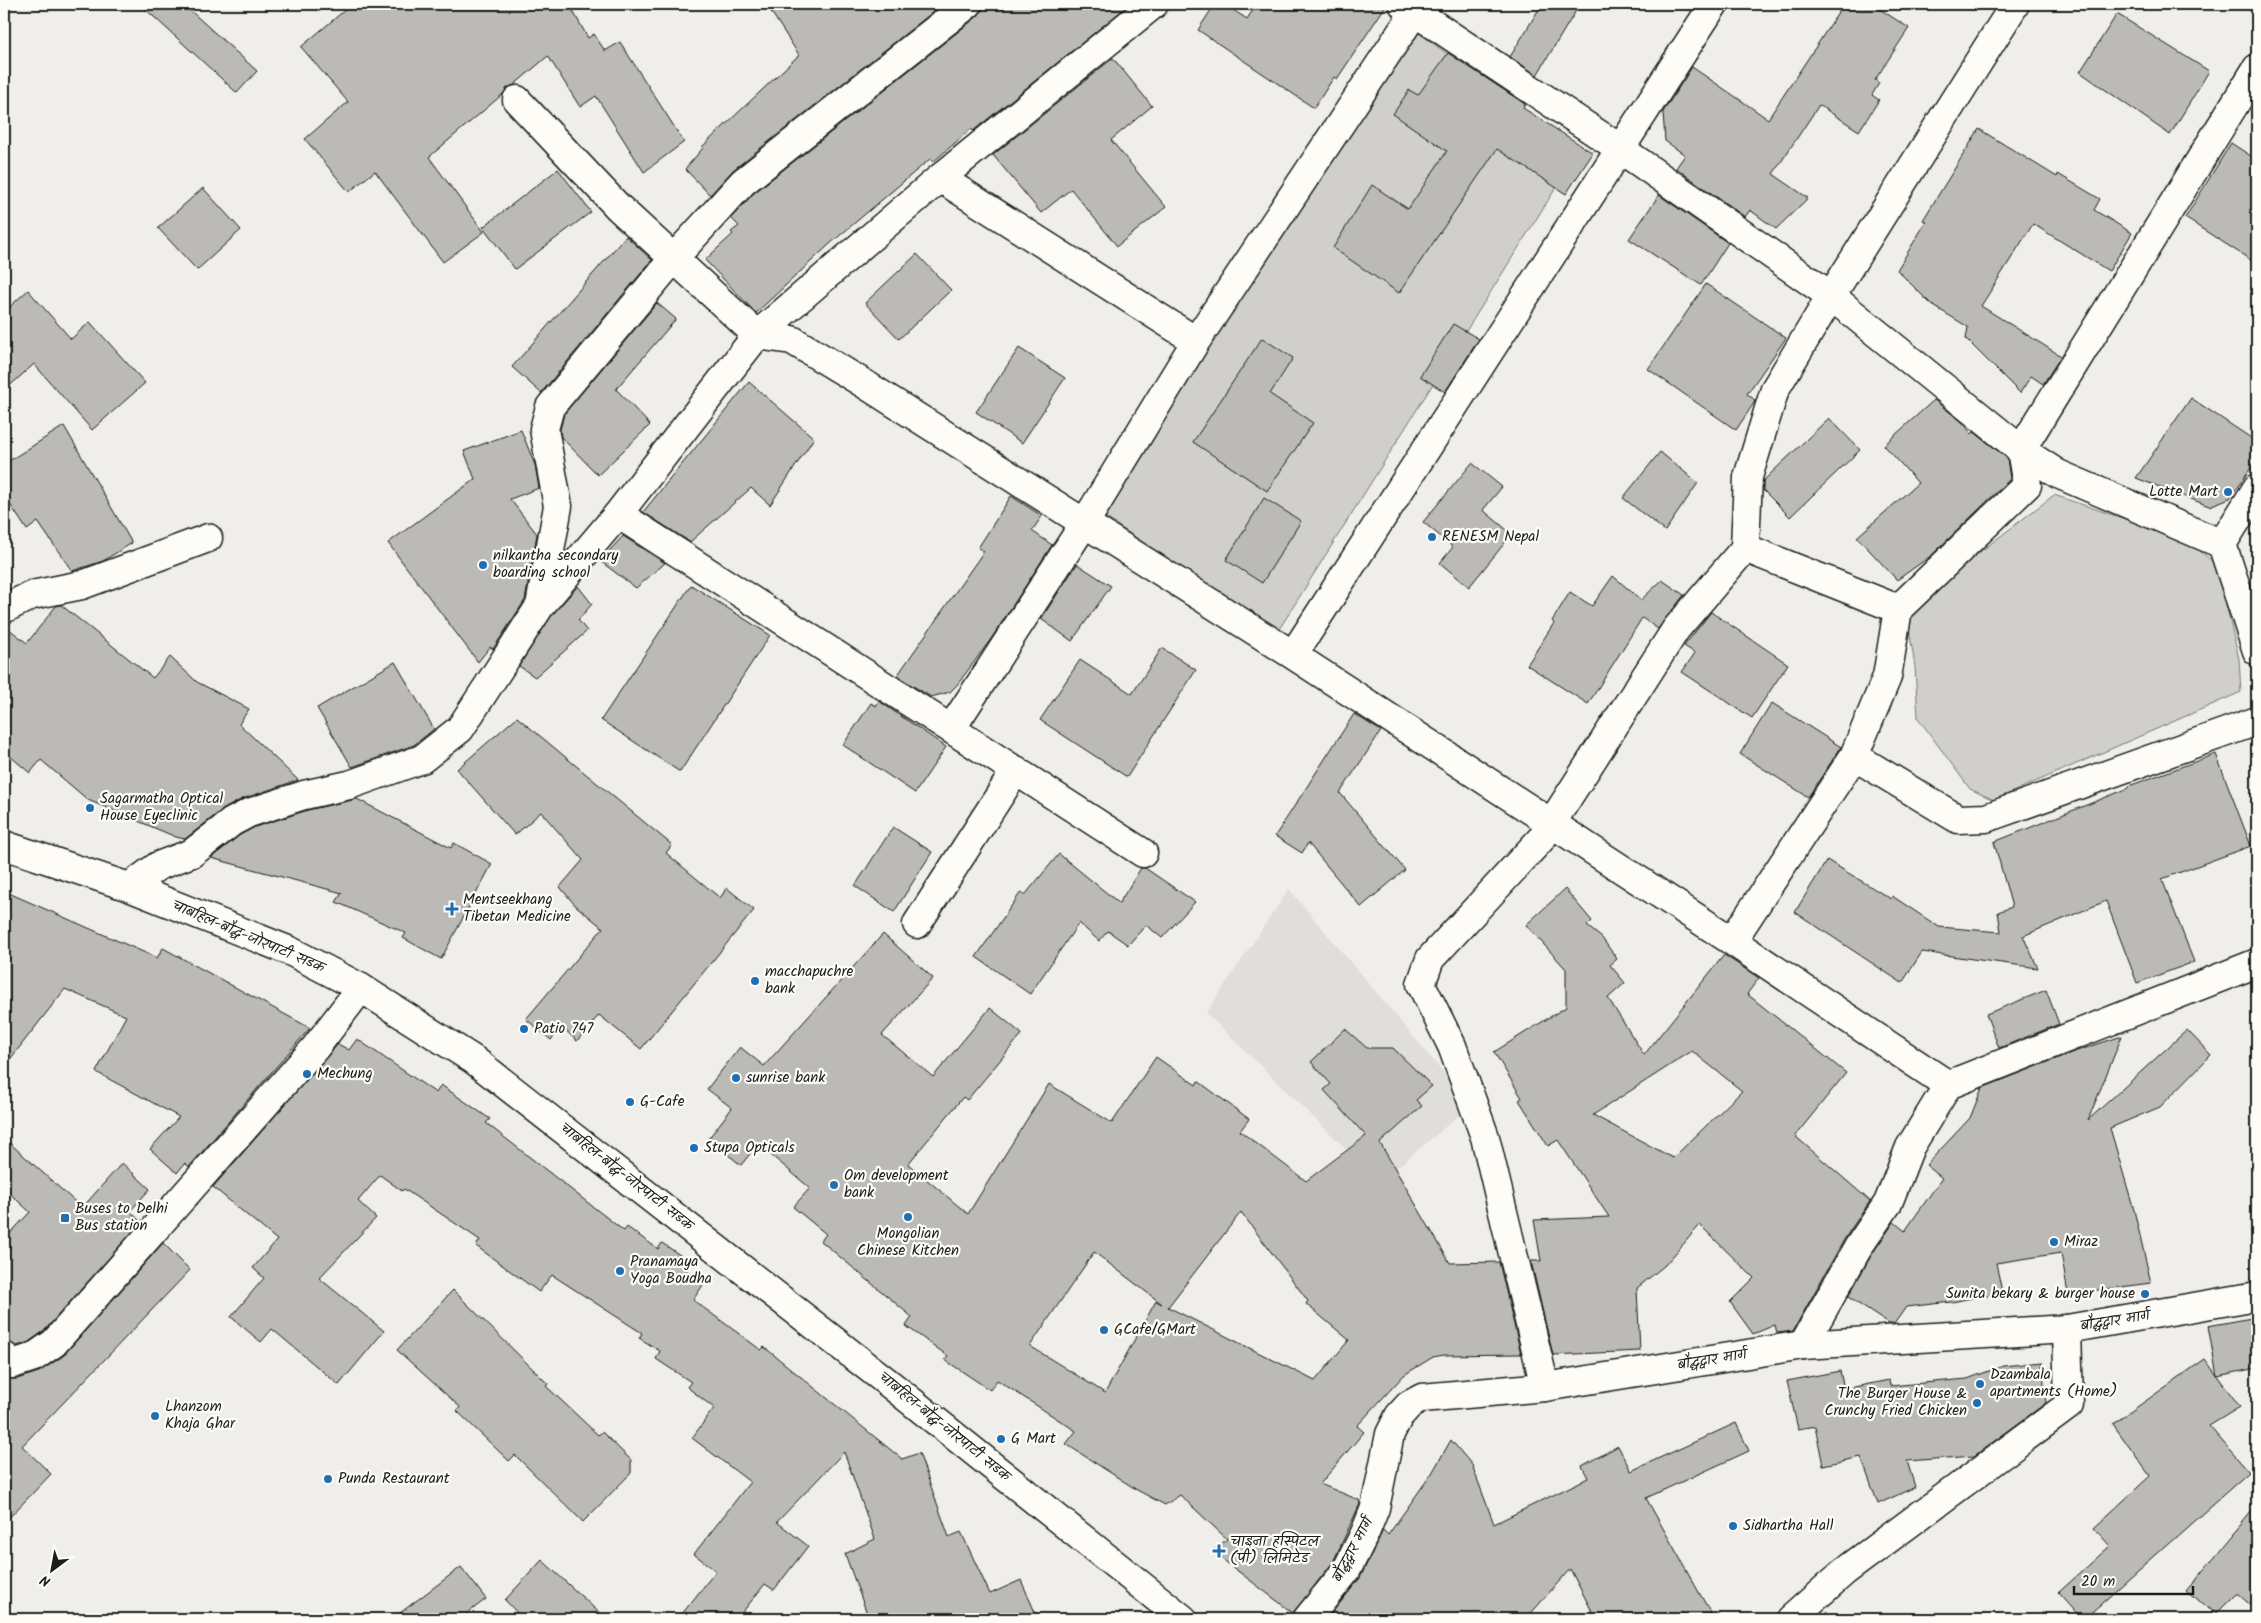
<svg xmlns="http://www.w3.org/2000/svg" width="2261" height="1623" font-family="Kalam,'Playpen Sans Deva',sans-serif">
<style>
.built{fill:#e0deda}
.green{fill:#d0cfcc;stroke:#767674}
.building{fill:#bbbab6;stroke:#1c1c1c;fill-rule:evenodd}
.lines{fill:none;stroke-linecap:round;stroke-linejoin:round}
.minor-casing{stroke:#1c1c1c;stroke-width:31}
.major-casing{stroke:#1c1c1c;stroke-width:31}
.minor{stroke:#fdfcf7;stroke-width:28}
.major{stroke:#fdfcf7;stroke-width:28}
.poi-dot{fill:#1f6fb2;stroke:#fdfcf7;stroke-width:2}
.labels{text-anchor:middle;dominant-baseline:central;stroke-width:4.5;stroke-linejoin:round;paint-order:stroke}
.poi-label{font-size:15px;fill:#1c1c1c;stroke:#fdfcf7;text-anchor:start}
.street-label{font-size:15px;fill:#1c1c1c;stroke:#fdfcf7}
</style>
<rect width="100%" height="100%" fill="#f0eeea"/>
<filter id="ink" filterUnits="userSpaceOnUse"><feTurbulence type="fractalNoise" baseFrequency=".02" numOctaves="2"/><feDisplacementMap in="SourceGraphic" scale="10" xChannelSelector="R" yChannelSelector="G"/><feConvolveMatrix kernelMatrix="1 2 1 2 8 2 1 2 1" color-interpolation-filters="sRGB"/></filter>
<g filter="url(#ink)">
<path class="built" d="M 1289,889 L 1471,1105 L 1380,1182 L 1206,1013 Z"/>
<path class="green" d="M 1419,33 L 1579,151 L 1278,631 L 1097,512 Z
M 2054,495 L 2187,540 L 2212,561 L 2225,600 L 2239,659 L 2241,692 L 1994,800 L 1970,789 L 1918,718 L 1915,667 L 1906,609 Z"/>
<path class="building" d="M 142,4 L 183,4 L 257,71 L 237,93 L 141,5 Z
M 352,4 L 569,4 L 588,38 L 594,34 L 605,51 L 620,42 L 684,142 L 644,172 L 596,96 L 580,107 L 548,56 L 514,85 L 507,88 L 503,94 L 429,157 L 484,232 L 443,262 L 375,171 L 349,192 L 305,139 L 348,102 L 301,47 Z
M 766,4 L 943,4 L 733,170 L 710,195 L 685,169 L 703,148 L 702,147 L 799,55 Z
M 983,4 L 1130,4 L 973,131 L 971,129 L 933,162 L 930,159 L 831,243 L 756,313 L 705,260 L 733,234 L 731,232 L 739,226 L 731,218 L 754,193 L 978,16 L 982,10 Z
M 1215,4 L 1224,4 L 1247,19 L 1257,4 L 1387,4 L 1337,79 L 1334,77 L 1314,108 L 1198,30 Z
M 1542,4 L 1580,4 L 1537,75 L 1510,57 Z
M 1844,4 L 1872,4 L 1909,28 L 1875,80 L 1879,83 L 1872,95 L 1879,100 L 1859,131 L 1819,105 L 1773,174 L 1808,198 L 1776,229 L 1750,210 L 1745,217 L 1676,168 L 1685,155 L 1665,141 L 1663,112 L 1692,67 L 1768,119 Z
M 2117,14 L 2209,71 L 2170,135 L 2080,72 Z
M 1448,53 L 1525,104 L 1523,108 L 1593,153 L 1566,194 L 1497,149 L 1399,293 L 1333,248 L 1372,185 L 1408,209 L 1447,151 L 1393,114 L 1409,90 L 1418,95 Z
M 1113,58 L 1152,106 L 1111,140 L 1166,207 L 1117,246 L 1071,189 L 1041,213 L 993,155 Z
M 1979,129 L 2057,177 L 2058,174 L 2100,199 L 2094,210 L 2132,233 L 2109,271 L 2033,224 L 1981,306 L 2061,356 L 2043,384 L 2031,376 L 2020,393 L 1966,339 L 1968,327 L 1932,305 L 1897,270 L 1926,222 L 1923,220 Z
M 2231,143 L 2257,160 L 2257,264 L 2185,218 Z
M 558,169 L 591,212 L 515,269 L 483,227 Z
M 203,188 L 241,230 L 197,270 L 158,228 Z
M 1659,195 L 1728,243 L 1701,285 L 1629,239 Z
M 626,236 L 652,260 L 541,393 L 512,367 Z
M 917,254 L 951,290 L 899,339 L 865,303 Z
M 1706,284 L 1786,338 L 1747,394 L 1755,400 L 1754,403 L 1736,430 L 1648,369 Z
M 28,290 L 71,339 L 90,322 L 145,383 L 92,430 L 34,364 L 4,391 L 4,312 Z
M 657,303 L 676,319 L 616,389 L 650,425 L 598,475 L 561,437 L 560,430 L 564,414 Z
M 1453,324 L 1479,339 L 1445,392 L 1420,376 Z
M 1262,338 L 1293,358 L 1270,394 L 1313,423 L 1267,491 L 1193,442 Z
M 1019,348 L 1065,378 L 1022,443 L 976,412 Z
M 749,382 L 814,438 L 770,505 L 751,488 L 690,542 L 643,512 Z
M 2191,398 L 2257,442 L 2257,459 L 2230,498 L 2209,506 L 2136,478 Z
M 1934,400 L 1961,421 L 1972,434 L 1974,432 L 2007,458 L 2010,479 L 1932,555 L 1897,580 L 1857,537 L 1918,483 L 1884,445 Z
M 1829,418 L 1860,450 L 1790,517 L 1763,490 L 1763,481 Z
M 64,426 L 132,543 L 103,561 L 72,571 L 38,522 L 27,530 L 4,495 L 4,464 Z
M 521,430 L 535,465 L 539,488 L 510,499 L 537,534 L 525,600 L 493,649 L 490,647 L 478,662 L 388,543 L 475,479 L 464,451 Z
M 1660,452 L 1698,483 L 1665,531 L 1623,498 Z
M 1472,463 L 1502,487 L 1483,510 L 1512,534 L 1469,587 L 1440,563 L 1453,547 L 1423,522 Z
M 1011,496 L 1042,516 L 1032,531 L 1052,545 L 991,639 L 957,685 L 950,692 L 931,697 L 897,676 L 984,551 L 978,548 Z
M 1264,498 L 1301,521 L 1262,583 L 1226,560 Z
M 623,536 L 665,563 L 636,588 L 600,561 Z
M 1077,564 L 1111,586 L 1072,641 L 1041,619 Z
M 1613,576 L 1641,600 L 1662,580 L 1684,595 L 1658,629 L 1642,618 L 1588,704 L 1527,665 L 1554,623 L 1552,621 L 1570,592 L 1592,606 Z
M 691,585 L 770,635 L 680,772 L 601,720 Z
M 578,586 L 592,604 L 578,620 L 587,631 L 535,677 L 519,666 L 552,615 Z
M 61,605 L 153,678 L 170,657 L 197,682 L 249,709 L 239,724 L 298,780 L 242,799 L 222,810 L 185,839 L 176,837 L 88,800 L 41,760 L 30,773 L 4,751 L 4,625 L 27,643 L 56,606 Z
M 1711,612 L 1788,664 L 1752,718 L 1682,672 L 1695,653 L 1684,646 Z
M 1162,648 L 1196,670 L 1127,777 L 1040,720 L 1080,660 L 1132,694 Z
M 395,662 L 434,729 L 414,745 L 352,767 L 317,708 Z
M 879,701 L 946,747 L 915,793 L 843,745 L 871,703 L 876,706 Z
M 1772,703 L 1841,747 L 1808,797 L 1740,754 Z
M 1354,714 L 1381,731 L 1340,793 L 1405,870 L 1361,907 L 1308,843 L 1302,853 L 1275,836 Z
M 517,717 L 672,845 L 666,853 L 720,898 L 727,888 L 754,910 L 641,1049 L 599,1015 L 577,1041 L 562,1027 L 551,1040 L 526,1019 L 603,928 L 575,905 L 560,887 L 583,860 L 541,812 L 515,835 L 457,769 Z
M 2216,754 L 2251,846 L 2162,879 L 2194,962 L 2137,983 L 2106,901 L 2023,936 L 2038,968 L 1922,952 L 1902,983 L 1795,912 L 1827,860 L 1891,899 L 1892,896 L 1939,927 L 2001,932 L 1998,912 L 2012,907 L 1994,842 L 2129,788 L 2129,786 Z
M 357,799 L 451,848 L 454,843 L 492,864 L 441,959 L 403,938 L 406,933 L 336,902 L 342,893 L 211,858 L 240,835 L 255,827 L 308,810 Z
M 893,827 L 932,852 L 894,912 L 855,886 Z
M 1059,854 L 1119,903 L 1141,868 L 1145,868 L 1195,902 L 1162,938 L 1146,925 L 1128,945 L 1108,931 L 1099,941 L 1079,923 L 1030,994 L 976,957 L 1021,892 L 1025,895 Z
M 1565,889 L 1592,921 L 1587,926 L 1602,938 L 1617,959 L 1610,965 L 1625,983 L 1608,998 L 1644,1055 L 1724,955 L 1759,978 L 1747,994 L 1846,1073 L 1795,1136 L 1870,1201 L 1845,1238 L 1793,1331 L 1777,1333 L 1775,1325 L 1753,1334 L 1730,1302 L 1754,1278 L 1700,1225 L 1665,1265 L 1637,1288 L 1640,1351 L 1553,1355 L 1531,1261 L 1541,1261 L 1534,1220 L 1609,1217 L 1558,1140 L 1548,1146 L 1519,1100 L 1522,1098 L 1494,1052 L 1566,1007 L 1566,969 L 1526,925 ZM 1692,1051 L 1742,1091 L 1673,1158 L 1593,1115 Z
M 4,891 L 157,958 L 163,948 L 310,1028 L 189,1167 L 185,1163 L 177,1173 L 150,1149 L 179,1117 L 96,1072 L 126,1016 L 65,989 L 4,1067 Z
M 883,934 L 933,978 L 882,1035 L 933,1077 L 990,1008 L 1022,1034 L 967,1100 L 963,1097 L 908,1164 L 968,1214 L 1049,1084 L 1112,1123 L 1156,1057 L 1196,1085 L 1198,1081 L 1249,1119 L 1240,1131 L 1306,1181 L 1366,1136 L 1324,1090 L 1331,1084 L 1311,1062 L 1345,1029 L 1367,1048 L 1393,1048 L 1432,1086 L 1416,1100 L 1422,1106 L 1380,1143 L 1450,1263 L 1499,1262 L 1521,1354 L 1444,1355 L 1433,1357 L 1404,1375 L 1357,1426 L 1364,1432 L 1320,1484 L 1359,1500 L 1360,1504 L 1333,1562 L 1293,1613 L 1222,1559 L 1213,1551 L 1227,1539 L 1180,1495 L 1165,1505 L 1137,1490 L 1066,1444 L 1076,1431 L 997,1380 L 990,1390 L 945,1360 L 948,1356 L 906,1326 L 912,1317 L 821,1241 L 826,1234 L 793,1207 L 810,1188 L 758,1144 L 741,1165 L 708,1139 L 732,1108 L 707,1089 L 740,1047 L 764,1066 ZM 1241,1212 L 1308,1301 L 1306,1304 L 1349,1340 L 1315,1381 L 1168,1307 ZM 1094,1252 L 1162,1304 L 1156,1301 L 1105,1393 L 1030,1346 Z
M 2046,990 L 2059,1024 L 1999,1048 L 1986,1014 Z
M 2187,1030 L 2211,1055 L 2160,1107 L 2110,1128 L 2134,1210 L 2151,1283 L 2068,1294 L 2061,1253 L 1996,1263 L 2002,1292 L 1952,1302 L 1906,1307 L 1894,1324 L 1889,1324 L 1848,1297 L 1872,1254 L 1894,1222 L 1905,1231 L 1942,1178 L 1926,1165 L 1970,1118 L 1982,1088 L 2071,1053 L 2122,1036 L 2088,1120 Z
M 357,1039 L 436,1093 L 441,1085 L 490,1119 L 486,1123 L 624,1231 L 627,1227 L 658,1249 L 662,1243 L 689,1261 L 684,1269 L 705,1282 L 693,1300 L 761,1350 L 764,1347 L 902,1459 L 919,1453 L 949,1537 L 961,1532 L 990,1594 L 1021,1580 L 1038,1619 L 869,1619 L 845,1554 L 875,1539 L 844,1452 L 777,1522 L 808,1546 L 774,1590 L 765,1584 L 737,1619 L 678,1619 L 716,1571 L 694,1554 L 750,1482 L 692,1438 L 714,1408 L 687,1387 L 691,1382 L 656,1359 L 660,1351 L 639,1338 L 642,1333 L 552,1275 L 539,1292 L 476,1246 L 480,1240 L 404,1189 L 402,1191 L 380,1175 L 358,1201 L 376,1218 L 319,1278 L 384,1331 L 339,1385 L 272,1329 L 261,1342 L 231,1317 L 264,1278 L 253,1268 L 277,1240 L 213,1187 L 338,1044 L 349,1050 Z
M 4,1138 L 82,1208 L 122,1163 L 150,1189 L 130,1211 L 141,1222 L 44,1331 L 27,1343 L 17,1346 L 4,1341 L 4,1240 L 30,1212 L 4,1188 Z
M 163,1243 L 190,1270 L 22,1446 L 51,1474 L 4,1523 L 4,1376 L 10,1379 L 17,1379 L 39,1372 L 63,1356 Z
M 453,1290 L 548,1384 L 546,1386 L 598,1435 L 602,1432 L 631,1460 L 631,1473 L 583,1522 L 515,1455 L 509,1461 L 457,1411 L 460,1407 L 397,1350 Z
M 2257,1317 L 2257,1368 L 2217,1376 L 2208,1326 Z
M 2205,1359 L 2240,1407 L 2209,1426 L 2249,1472 L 2084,1619 L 2081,1619 L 2058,1593 L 2110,1546 L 2094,1528 L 2150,1476 L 2113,1424 Z
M 2042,1362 L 2046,1403 L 1974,1456 L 1907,1461 L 1915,1487 L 1878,1504 L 1861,1457 L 1823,1465 L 1815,1426 L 1798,1429 L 1787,1381 L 1840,1371 L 1844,1389 L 1889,1380 L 1890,1386 L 1967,1379 L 2003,1366 Z
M 1736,1423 L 1749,1451 L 1646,1498 L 1714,1619 L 1596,1619 L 1570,1569 L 1526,1619 L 1327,1619 L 1360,1578 L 1383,1530 L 1388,1535 L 1432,1473 L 1451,1440 L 1472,1465 L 1494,1524 L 1588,1478 L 1582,1466 L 1618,1446 L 1631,1471 Z
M 2257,1505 L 2257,1611 L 2237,1593 L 2215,1615 L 2187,1590 Z
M 542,1560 L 606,1619 L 523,1619 L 505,1600 Z
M 461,1567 L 486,1599 L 460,1619 L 392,1619 Z"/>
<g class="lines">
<g class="minor-casing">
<path id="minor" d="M 1403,4 L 1619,148 L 1831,296 L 2021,450 L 2058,474 L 2222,544
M 517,100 L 618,207 L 757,335 L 792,340 L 863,383 L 1293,655 L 1732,941 L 1948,1085
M 940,178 L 1196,341
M 2257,488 L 2222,544 L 2257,651
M 618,514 L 1143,853
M 1745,548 L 1898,609
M 541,605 L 618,514 L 757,335 L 940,178 L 1154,4
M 4,609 L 32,595 L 82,585 L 208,538
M 1293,655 L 1714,4
M 951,729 L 1084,524 L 1196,341 L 1420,4
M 1854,756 L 1958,819 L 1986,818 L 2257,721
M 129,887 L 158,866 L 192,853 L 232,822 L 249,813 L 304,795 L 349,785 L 422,759 L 460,729 L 540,606 L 558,506 L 544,429 L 550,407 L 674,258 L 743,182 L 968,4
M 917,924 L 1016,770
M 1732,941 L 1854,756 L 1887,677 L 1898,609 L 2027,485 L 2021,450 L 2257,68
M 1803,1345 L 1859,1246 L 1888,1203 L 1910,1147 L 1948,1085 L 2257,963
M 4,1356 L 13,1364 L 34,1357 L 54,1343 L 315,1048 L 361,988
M 1545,1387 L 1485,1137 L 1452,1046 L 1421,984 L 1430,959 L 1542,838 L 1676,629 L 1745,548 L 1748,477 L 1775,389 L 1831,296 L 2015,4
M 1791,1619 L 1845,1571 L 2069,1405 L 2067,1329"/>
</g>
<g class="major-casing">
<path id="major" d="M 4,845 L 129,887 L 290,951 L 361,988 L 474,1060 L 896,1389 L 1183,1619
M 1307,1619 L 1346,1571 L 1365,1533 L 1375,1508 L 1390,1434 L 1399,1416 L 1409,1405 L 1422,1398 L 1545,1387 L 1803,1345 L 2067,1329 L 2257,1296"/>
</g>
<use href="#minor" class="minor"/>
<use href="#major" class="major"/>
</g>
</g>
<g class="poi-dot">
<circle cx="2228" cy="492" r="5"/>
<circle cx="1432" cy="537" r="5"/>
<circle cx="483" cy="565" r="5"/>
<circle cx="90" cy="808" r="5"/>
<path d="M449.5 901.5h5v5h5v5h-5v5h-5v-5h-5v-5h5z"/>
<circle cx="755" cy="981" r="5"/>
<circle cx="524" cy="1029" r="5"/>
<circle cx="307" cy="1074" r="5"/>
<circle cx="736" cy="1078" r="5"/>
<circle cx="630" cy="1102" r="5"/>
<circle cx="694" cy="1148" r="5"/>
<circle cx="834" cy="1185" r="5"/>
<circle cx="908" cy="1217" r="5"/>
<rect x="60" y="1213" width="10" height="10" rx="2.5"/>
<circle cx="2054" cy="1242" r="5"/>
<circle cx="620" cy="1271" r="5"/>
<circle cx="2145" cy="1294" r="5"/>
<circle cx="1104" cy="1330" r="5"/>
<circle cx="1980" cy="1384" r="5"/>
<circle cx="1977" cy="1403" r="5"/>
<circle cx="155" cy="1416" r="5"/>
<circle cx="1001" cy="1439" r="5"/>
<circle cx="328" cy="1479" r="5"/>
<circle cx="1733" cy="1526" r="5"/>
<path d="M1216.5 1543.5h5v5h5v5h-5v5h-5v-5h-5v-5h5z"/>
</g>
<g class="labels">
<g class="poi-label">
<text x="2218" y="492" text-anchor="end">Lotte Mart</text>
<text x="1442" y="537">RENESM Nepal</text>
<text x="493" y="556">nilkantha secondary<tspan x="493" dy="17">boarding school</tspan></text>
<text x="100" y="799">Sagarmatha Optical<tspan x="100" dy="17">House Eyeclinic</tspan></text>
<text x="463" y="900">Mentseekhang<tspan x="463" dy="17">Tibetan Medicine</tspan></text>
<text x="765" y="972">macchapuchre<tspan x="765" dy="17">bank</tspan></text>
<text x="534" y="1029">Patio 747</text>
<text x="317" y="1074">Mechung</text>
<text x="746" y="1078">sunrise bank</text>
<text x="640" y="1102">G-Cafe</text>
<text x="704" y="1148">Stupa Opticals</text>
<text x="844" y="1176">Om development<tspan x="844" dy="17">bank</tspan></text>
<text x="75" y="1209">Buses to Delhi<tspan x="75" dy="17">Bus station</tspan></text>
<text x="908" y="1234" text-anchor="middle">Mongolian<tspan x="908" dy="17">Chinese Kitchen</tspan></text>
<text x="2064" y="1242">Miraz</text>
<text x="630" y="1262">Pranamaya<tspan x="630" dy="17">Yoga Boudha</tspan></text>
<text x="2135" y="1294" text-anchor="end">Sunita bekary &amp; burger house</text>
<text x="1114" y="1330">GCafe/GMart</text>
<text x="1990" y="1375">Dzambala<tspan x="1990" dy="17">apartments (Home)</tspan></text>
<text x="1967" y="1394" text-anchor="end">The Burger House &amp;<tspan x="1967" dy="17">Crunchy Fried Chicken</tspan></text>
<text x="165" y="1407">Lhanzom<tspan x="165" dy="17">Khaja Ghar</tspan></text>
<text x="1011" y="1439">G Mart</text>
<text x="338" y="1479">Punda Restaurant</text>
<text x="1743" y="1526">Sidhartha Hall</text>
<text x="1230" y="1542">चाइना हस्पिटल<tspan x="1230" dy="17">(पी) लिमिटेड</tspan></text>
</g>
<g class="street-label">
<text transform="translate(248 937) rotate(23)">चाबहिल-बौद्ध-जोरपाटी सडक</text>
<text transform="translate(626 1177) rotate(38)">चाबहिल-बौद्ध-जोरपाटी सडक</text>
<text transform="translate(2115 1321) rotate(-9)">बौद्धद्वार मार्ग</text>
<text transform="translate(1712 1360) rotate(-9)">बौद्धद्वार मार्ग</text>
<text transform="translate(944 1427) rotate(39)">चाबहिल-बौद्ध-जोरपाटी सडक</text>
<text transform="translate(1353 1550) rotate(-62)">बौद्धद्वार मार्ग</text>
</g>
</g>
<rect width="2261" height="1623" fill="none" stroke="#fdfcf7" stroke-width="20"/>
<rect x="10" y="10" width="2241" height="1603" fill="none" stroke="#1c1c1c" stroke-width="2" filter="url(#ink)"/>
<g transform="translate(52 1570) rotate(212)" stroke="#fdfcf7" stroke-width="4" paint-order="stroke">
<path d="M0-4L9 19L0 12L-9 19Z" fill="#1c1c1c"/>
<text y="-8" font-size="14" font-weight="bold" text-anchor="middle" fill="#1c1c1c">N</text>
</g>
<path d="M2074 1586v8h119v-8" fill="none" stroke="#1c1c1c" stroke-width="2.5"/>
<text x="2081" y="1586" font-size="15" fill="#1c1c1c" stroke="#fdfcf7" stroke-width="4" paint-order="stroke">20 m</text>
</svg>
